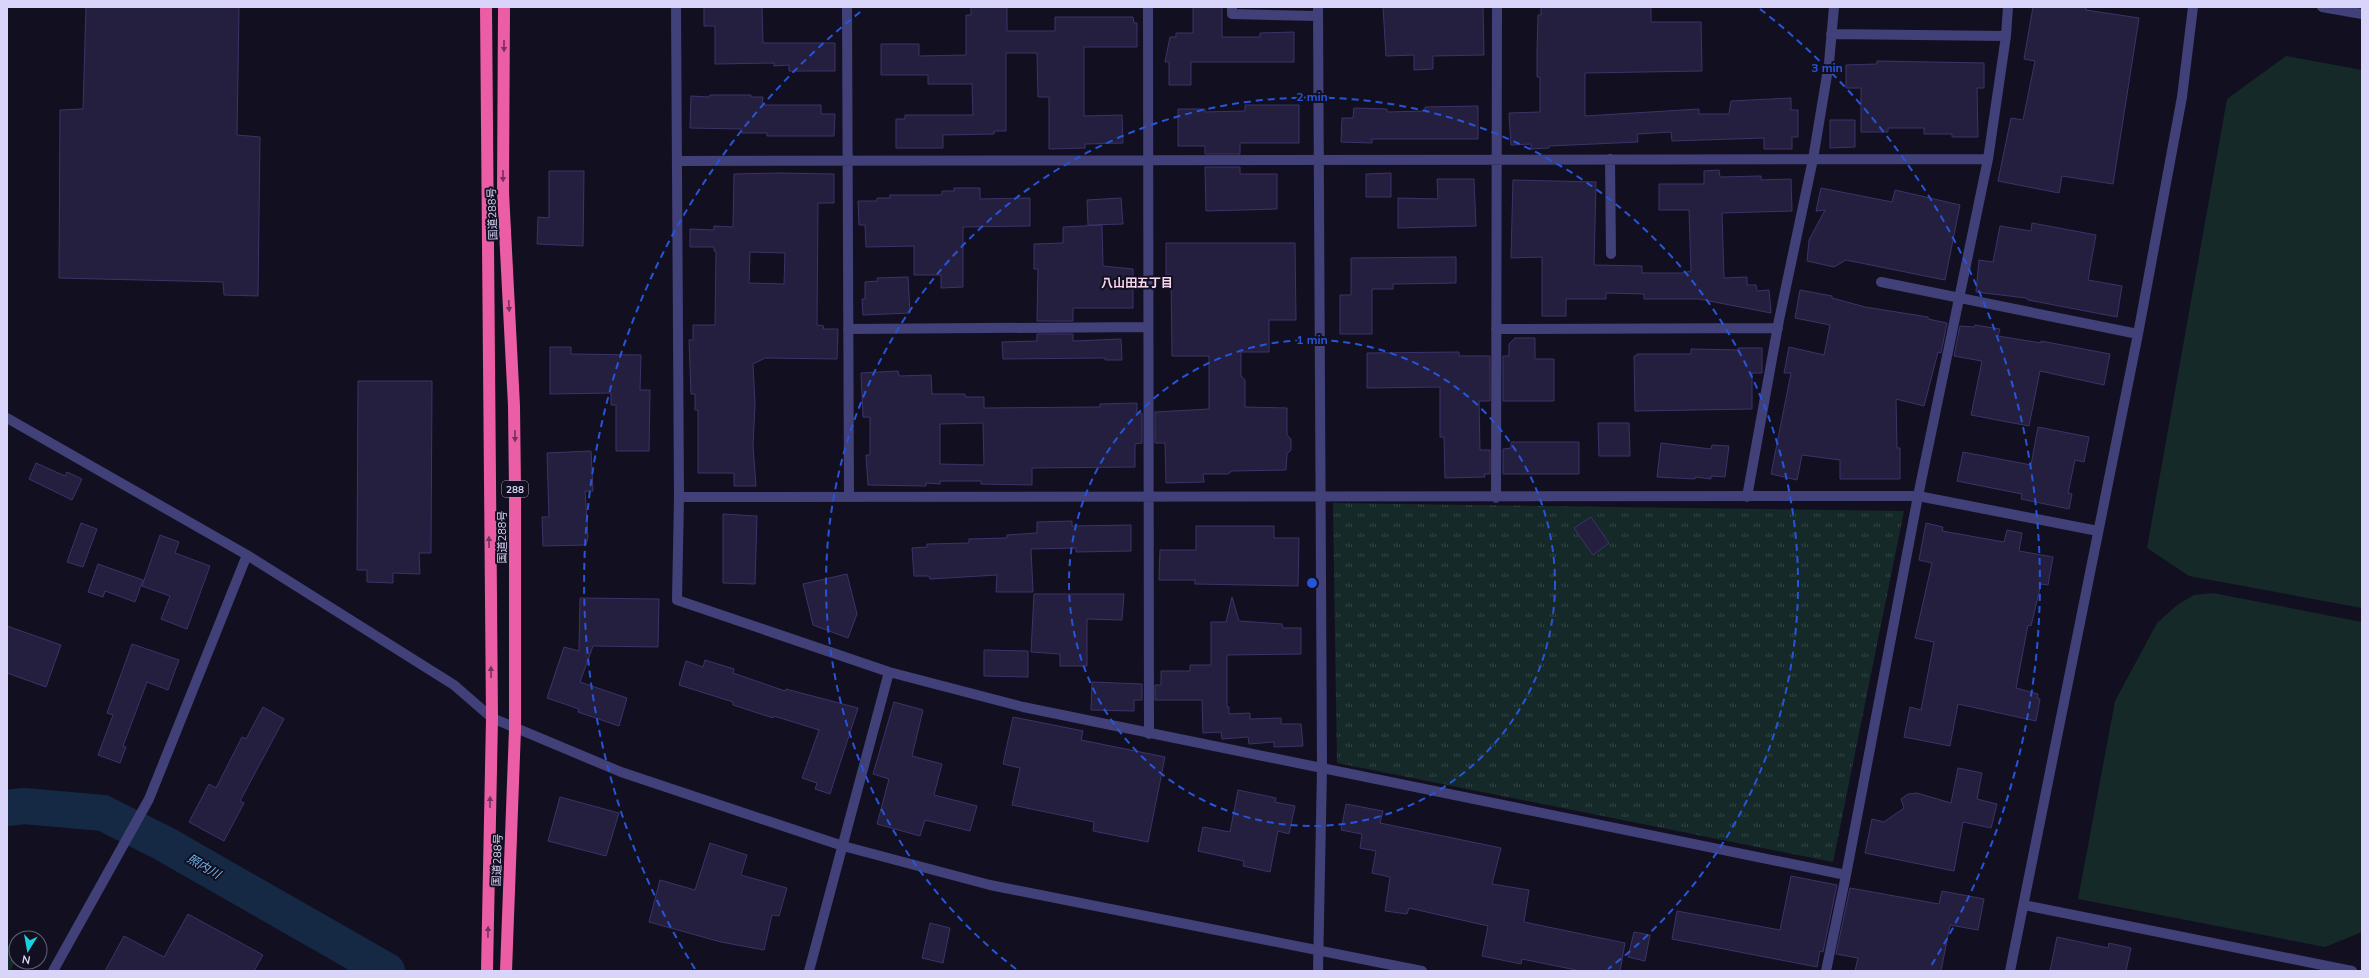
<svg xmlns="http://www.w3.org/2000/svg" width="2369" height="978" font-family="Mulish,'Noto Sans JP',sans-serif">
<style>
.park{fill:url(#park-tufts)}
.pitch{fill:#142928}
.lines{fill:none;stroke-linecap:round;stroke-linejoin:round}
.river{stroke:#152945;stroke-width:36}
.building{fill:#241e3f;stroke:#3c3368;fill-rule:evenodd}
.minor{stroke:#414079;stroke-width:10}
.highway{stroke:#eb5ea5;stroke-width:12}
.oneway{fill:#74335c}
.ring{fill:none;stroke:#2655da;stroke-width:2;stroke-dasharray:7 5}
.labels{text-anchor:middle;dominant-baseline:central;stroke-width:4;stroke-linejoin:round;paint-order:stroke}
.shield{fill:#121020;stroke:#9d99b9;stroke-width:1}
.shield-label{font-size:10px;font-weight:bold;fill:#d8d4fa}
.street-label{font-size:11px;fill:#d8d4fa;stroke:#121020}
.neighbourhood-label{font-size:12px;font-weight:bold;fill:#fad6ee;stroke:#121020}
.water-label{font-size:12px;font-style:italic;fill:#6fb6ed;stroke:#121020}
.centre{fill:#2655da;stroke:#121020;stroke-width:2}
.ring-label{font-size:12px;text-anchor:middle;font-weight:bold;fill:#2655da;stroke:#121020;stroke-width:4;stroke-linejoin:round;paint-order:stroke}
</style>
<defs>
<pattern id="park-tufts" width="24" height="20" patternUnits="userSpaceOnUse"><rect width="24" height="20" fill="#142928"/><path d="M3 7l-1-3M5 7V3M7 7l1-3M15 17l-1-3M17 17v-4M19 17l1-3" fill="none" stroke="#354748"/></pattern>
</defs>
<rect width="100%" height="100%" fill="#121020"/>
<path class="park" d="M 1333,503 L 1904,511 L 1833,862 L 1337,763 Z"/>
<path class="pitch" d="M 2286,56 L 2362,70 L 2362,608 L 2189,576 L 2147,548 L 2227,99 Z
M 2213,593 L 2362,622 L 2362,932 L 2325,947 L 2078,899 L 2115,701 L 2157,623 L 2177,605 L 2194,595 Z
M 7,945 L 16,950 L 16,959 L 10,971 L 7,971 Z"/>
<g class="lines">
<path class="river" d="M 7,808 L 24,806 L 103,813 L 163,843 L 387,971"/>
</g>
<path class="building" d="M 86,7 L 239,7 L 237,135 L 260,137 L 258,296 L 224,295 L 223,282 L 59,278 L 60,110 L 83,109 Z
M 704,7 L 762,7 L 763,43 L 835,43 L 835,71 L 789,71 L 789,65 L 774,66 L 774,63 L 715,64 L 715,26 L 704,26 Z
M 971,7 L 1007,7 L 1007,31 L 1055,31 L 1055,17 L 1133,17 L 1134,23 L 1137,23 L 1137,47 L 1084,47 L 1084,116 L 1122,115 L 1123,143 L 1085,144 L 1085,148 L 1049,149 L 1049,97 L 1038,97 L 1037,53 L 1006,53 L 1006,131 L 994,131 L 994,134 L 943,135 L 943,148 L 896,148 L 896,119 L 905,119 L 905,115 L 973,115 L 972,84 L 928,84 L 928,75 L 881,75 L 881,44 L 919,44 L 919,56 L 966,55 L 966,15 L 971,15 Z
M 1193,7 L 1222,7 L 1222,37 L 1260,37 L 1260,33 L 1294,32 L 1294,62 L 1191,62 L 1191,85 L 1169,85 L 1169,62 L 1165,62 L 1170,37 L 1176,37 L 1176,33 L 1193,33 Z
M 1383,7 L 1483,7 L 1484,55 L 1433,56 L 1433,69 L 1414,70 L 1414,55 L 1386,56 Z
M 1541,7 L 1651,7 L 1651,22 L 1701,22 L 1702,71 L 1585,73 L 1585,116 L 1699,109 L 1699,114 L 1729,114 L 1731,101 L 1791,98 L 1791,110 L 1798,110 L 1798,137 L 1792,137 L 1792,149 L 1764,149 L 1764,138 L 1672,141 L 1671,132 L 1637,134 L 1638,142 L 1549,146 L 1549,148 L 1531,149 L 1531,144 L 1511,145 L 1509,113 L 1540,112 L 1540,77 L 1537,77 L 1537,52 L 1538,15 L 1541,15 Z
M 2033,7 L 2086,7 L 2086,10 L 2139,18 L 2113,184 L 2062,176 L 2059,193 L 1998,181 L 2011,118 L 2023,120 L 2035,61 L 2024,59 Z
M 1877,61 L 1984,63 L 1984,88 L 1977,88 L 1978,137 L 1952,137 L 1952,134 L 1924,134 L 1924,128 L 1888,128 L 1888,132 L 1861,132 L 1861,88 L 1846,88 L 1846,65 L 1877,64 Z
M 710,95 L 751,95 L 751,97 L 763,97 L 762,105 L 821,105 L 821,114 L 835,114 L 834,136 L 767,136 L 767,133 L 742,133 L 742,129 L 690,128 L 691,96 L 709,97 Z
M 1245,105 L 1299,105 L 1299,143 L 1240,143 L 1240,154 L 1205,154 L 1205,146 L 1178,146 L 1178,109 L 1205,109 L 1205,112 L 1245,111 Z
M 1478,106 L 1478,139 L 1372,139 L 1372,143 L 1341,142 L 1342,118 L 1353,118 L 1354,108 L 1387,109 L 1387,112 L 1425,111 L 1425,107 Z
M 1830,120 L 1855,120 L 1855,147 L 1830,148 Z
M 1205,167 L 1240,167 L 1240,174 L 1277,174 L 1277,209 L 1206,211 Z
M 1719,170 L 1720,177 L 1761,176 L 1761,180 L 1791,179 L 1792,211 L 1722,213 L 1724,278 L 1747,277 L 1747,285 L 1756,285 L 1757,291 L 1769,290 L 1771,313 L 1699,299 L 1644,299 L 1644,294 L 1606,293 L 1606,299 L 1566,299 L 1566,316 L 1542,316 L 1542,257 L 1511,258 L 1513,180 L 1596,182 L 1594,265 L 1642,266 L 1642,273 L 1683,273 L 1691,271 L 1689,210 L 1659,210 L 1659,184 L 1704,184 L 1704,171 Z
M 549,171 L 584,171 L 583,246 L 537,244 L 538,217 L 549,218 Z
M 779,173 L 834,174 L 834,203 L 818,203 L 817,325 L 824,326 L 823,329 L 838,329 L 837,359 L 765,358 L 753,364 L 755,404 L 753,446 L 756,486 L 734,486 L 734,473 L 698,473 L 698,410 L 695,410 L 695,394 L 691,394 L 689,340 L 693,340 L 693,325 L 715,325 L 716,251 L 714,251 L 714,247 L 690,247 L 690,229 L 714,230 L 714,226 L 733,227 L 734,174 ZM 750,252 L 785,253 L 784,284 L 749,283 Z
M 1391,173 L 1391,197 L 1366,197 L 1366,174 Z
M 1437,179 L 1474,179 L 1476,226 L 1398,228 L 1398,198 L 1438,199 Z
M 954,188 L 980,188 L 980,199 L 1030,198 L 1030,226 L 963,227 L 963,287 L 941,288 L 941,275 L 914,275 L 914,246 L 866,247 L 865,225 L 859,225 L 858,201 L 877,201 L 877,198 L 890,198 L 890,195 L 942,195 L 942,191 L 954,191 Z
M 1821,188 L 1892,202 L 1895,190 L 1960,205 L 1945,280 L 1846,260 L 1834,267 L 1807,261 L 1809,240 L 1825,210 L 1816,211 Z
M 1121,198 L 1123,224 L 1088,225 L 1087,200 Z
M 2032,223 L 2096,235 L 2088,280 L 2122,286 L 2117,317 L 2028,300 L 2026,298 L 1976,292 L 1979,260 L 1993,262 L 2000,226 L 2031,231 Z
M 1102,225 L 1103,266 L 1133,269 L 1133,308 L 1073,308 L 1073,321 L 1037,321 L 1038,269 L 1034,269 L 1034,244 L 1063,243 L 1063,227 Z
M 1166,243 L 1295,243 L 1296,320 L 1269,320 L 1269,352 L 1241,352 L 1241,376 L 1245,380 L 1245,407 L 1287,408 L 1287,435 L 1291,439 L 1291,450 L 1287,454 L 1286,470 L 1232,471 L 1228,474 L 1203,474 L 1204,482 L 1166,483 L 1165,443 L 1155,443 L 1155,412 L 1209,409 L 1209,356 L 1172,356 L 1171,275 L 1166,275 Z
M 1456,257 L 1456,283 L 1393,284 L 1393,289 L 1372,289 L 1372,334 L 1340,334 L 1340,295 L 1351,295 L 1351,258 Z
M 908,277 L 910,313 L 863,315 L 862,299 L 865,299 L 865,282 L 878,281 L 877,278 Z
M 1800,290 L 1832,296 L 1832,298 L 1865,307 L 1928,317 L 1928,319 L 1947,323 L 1941,353 L 1938,352 L 1924,406 L 1896,399 L 1897,448 L 1900,448 L 1900,479 L 1840,479 L 1840,460 L 1802,455 L 1797,480 L 1771,474 L 1791,373 L 1784,373 L 1789,347 L 1824,355 L 1830,325 L 1795,318 Z
M 1975,325 L 2000,329 L 1998,336 L 2041,343 L 2041,341 L 2110,354 L 2104,385 L 2040,371 L 2029,426 L 1971,415 L 1982,361 L 1954,356 L 1960,326 L 1974,327 Z
M 1037,334 L 1073,334 L 1073,341 L 1121,339 L 1122,360 L 1105,360 L 1105,358 L 1003,359 L 1002,342 L 1037,341 Z
M 1515,338 L 1535,338 L 1535,359 L 1554,359 L 1554,401 L 1503,401 L 1503,356 L 1509,356 L 1509,344 Z
M 550,347 L 571,347 L 571,354 L 641,355 L 640,390 L 650,390 L 649,451 L 616,451 L 616,405 L 611,405 L 611,393 L 550,394 Z
M 1738,348 L 1762,348 L 1762,373 L 1752,373 L 1752,409 L 1635,411 L 1634,356 L 1637,356 L 1637,354 L 1691,354 L 1691,349 L 1738,350 Z
M 1459,352 L 1459,356 L 1490,356 L 1490,401 L 1479,401 L 1480,450 L 1490,450 L 1490,474 L 1484,474 L 1485,477 L 1445,478 L 1444,437 L 1440,437 L 1440,387 L 1367,388 L 1367,353 Z
M 898,371 L 899,376 L 931,375 L 932,394 L 965,394 L 965,397 L 984,397 L 984,408 L 1100,407 L 1100,404 L 1137,403 L 1137,413 L 1142,413 L 1142,443 L 1135,444 L 1135,467 L 1032,468 L 1032,485 L 981,484 L 981,481 L 940,481 L 940,484 L 926,483 L 926,486 L 868,485 L 866,455 L 870,455 L 870,417 L 863,417 L 861,373 ZM 983,423 L 984,465 L 940,464 L 940,424 Z
M 358,381 L 432,381 L 431,553 L 419,553 L 420,574 L 393,573 L 393,583 L 367,582 L 367,570 L 357,570 Z
M 1598,423 L 1629,423 L 1630,456 L 1599,456 Z
M 2038,427 L 2089,437 L 2084,462 L 2075,460 L 2068,493 L 2072,494 L 2069,509 L 2021,499 L 2022,494 L 1957,481 L 1963,452 L 2031,465 Z
M 1511,442 L 1579,442 L 1579,474 L 1503,474 L 1503,449 L 1511,448 Z
M 1661,443 L 1711,449 L 1712,445 L 1729,446 L 1725,477 L 1711,476 L 1711,479 L 1695,477 L 1695,479 L 1657,477 Z
M 591,451 L 593,491 L 585,491 L 588,537 L 586,545 L 543,546 L 542,517 L 549,517 L 547,453 Z
M 36,463 L 65,476 L 67,472 L 82,479 L 72,500 L 29,479 Z
M 723,514 L 757,516 L 755,584 L 723,583 Z
M 1591,517 L 1609,543 L 1593,555 L 1574,528 Z
M 1072,521 L 1072,526 L 1131,525 L 1131,551 L 1076,552 L 1076,548 L 1031,549 L 1033,592 L 996,592 L 997,575 L 930,579 L 929,576 L 914,576 L 912,548 L 927,547 L 927,544 L 969,543 L 969,539 L 1007,538 L 1007,535 L 1037,533 L 1037,522 Z
M 81,523 L 97,529 L 83,567 L 67,562 Z
M 1926,523 L 1943,527 L 1942,531 L 2004,542 L 2007,530 L 2022,533 L 2019,551 L 2053,557 L 2048,585 L 2041,584 L 2031,626 L 2028,625 L 2016,688 L 2038,694 L 2037,698 L 2040,699 L 2036,721 L 1958,704 L 1950,746 L 1904,737 L 1910,707 L 1921,710 L 1934,642 L 1915,638 L 1932,563 L 1919,560 Z
M 1196,526 L 1274,526 L 1274,538 L 1299,538 L 1298,586 L 1195,584 L 1195,580 L 1159,580 L 1160,550 L 1196,550 Z
M 160,535 L 179,542 L 175,553 L 210,566 L 187,629 L 161,619 L 170,596 L 142,586 Z
M 98,564 L 143,580 L 135,602 L 105,591 L 103,597 L 88,592 Z
M 847,574 L 857,614 L 848,638 L 813,625 L 803,584 Z
M 1034,594 L 1124,594 L 1122,620 L 1087,619 L 1087,666 L 1060,666 L 1060,654 L 1031,652 Z
M 1232,597 L 1239,621 L 1282,624 L 1283,628 L 1301,628 L 1301,654 L 1227,655 L 1227,707 L 1229,707 L 1229,714 L 1250,713 L 1250,719 L 1281,718 L 1281,724 L 1301,724 L 1303,746 L 1274,747 L 1274,742 L 1249,744 L 1248,737 L 1222,739 L 1221,732 L 1203,733 L 1202,700 L 1155,700 L 1155,685 L 1161,685 L 1161,671 L 1190,671 L 1190,665 L 1211,665 L 1211,622 L 1226,622 Z
M 580,598 L 659,599 L 658,647 L 593,646 L 580,682 L 627,698 L 619,726 L 578,712 L 579,709 L 547,698 L 564,647 L 579,651 Z
M 7,626 L 61,645 L 46,687 L 7,673 Z
M 132,644 L 179,660 L 168,690 L 147,682 L 123,746 L 126,747 L 120,763 L 98,755 L 113,715 L 107,713 Z
M 984,650 L 1028,651 L 1028,677 L 984,676 Z
M 705,660 L 734,669 L 733,673 L 785,691 L 786,689 L 858,708 L 830,794 L 815,789 L 817,783 L 802,778 L 819,730 L 774,716 L 773,718 L 733,705 L 733,702 L 679,685 L 686,661 L 703,667 Z
M 1092,682 L 1142,684 L 1142,700 L 1134,700 L 1134,711 L 1091,710 Z
M 894,702 L 923,710 L 912,756 L 942,764 L 934,795 L 977,806 L 970,831 L 925,820 L 920,836 L 877,824 L 889,779 L 873,774 Z
M 263,707 L 284,719 L 240,801 L 244,803 L 224,841 L 189,822 L 209,784 L 216,788 L 242,737 L 246,739 Z
M 1013,717 L 1083,731 L 1081,740 L 1165,757 L 1148,842 L 1093,831 L 1094,822 L 1012,805 L 1020,768 L 1003,764 Z
M 1958,768 L 1982,773 L 1977,799 L 1997,804 L 1991,828 L 1963,822 L 1954,871 L 1865,853 L 1872,819 L 1884,822 L 1904,808 L 1901,799 L 1908,794 L 1917,793 L 1951,803 Z
M 1238,790 L 1276,798 L 1275,802 L 1295,806 L 1289,834 L 1278,831 L 1270,872 L 1243,866 L 1244,861 L 1198,851 L 1203,827 L 1230,832 Z
M 560,797 L 619,813 L 606,856 L 548,841 Z
M 1346,804 L 1383,811 L 1380,823 L 1501,848 L 1492,884 L 1529,890 L 1524,922 L 1625,943 L 1620,971 L 1581,971 L 1522,959 L 1521,964 L 1482,956 L 1488,926 L 1409,908 L 1407,914 L 1385,911 L 1390,877 L 1372,873 L 1376,851 L 1360,848 L 1362,834 L 1341,830 Z
M 710,843 L 747,855 L 741,875 L 787,888 L 779,916 L 772,915 L 764,950 L 721,942 L 649,922 L 660,880 L 695,890 Z
M 1791,876 L 1837,885 L 1823,952 L 1820,951 L 1817,967 L 1672,939 L 1677,911 L 1780,930 Z
M 1850,888 L 1939,904 L 1942,891 L 1984,899 L 1978,930 L 1950,925 L 1941,971 L 1855,971 L 1858,958 L 1836,954 Z
M 188,914 L 263,955 L 254,971 L 105,971 L 124,936 L 164,957 Z
M 930,923 L 950,928 L 943,963 L 922,958 Z
M 1634,932 L 1650,935 L 1645,961 L 1628,957 Z
M 2057,937 L 2108,948 L 2109,943 L 2131,948 L 2126,971 L 2050,971 Z"/>
<g class="lines">
<path class="minor" d="M 676,7 L 679,497 L 677,600 L 889,672 L 1023,707 L 1846,875
M 847,7 L 849,497
M 1148,7 L 1149,734
M 1232,7 L 1232,14 L 1318,16
M 2322,7 L 2362,14
M 1831,34 L 2006,36
M 1610,159 L 1611,254
M 678,161 L 1988,159
M 1881,282 L 2138,334
M 848,329 L 1148,327
M 1496,329 L 1778,328
M 7,418 L 247,555 L 454,685 L 492,718 L 621,772 L 843,846 L 990,885 L 1422,971
M 679,497 L 1918,496 L 2098,531
M 1747,497 L 1779,320 L 1813,159 L 1829,63 L 1834,7
M 1496,498 L 1497,7
M 2024,905 L 2352,971
M 53,971 L 149,799 L 247,555
M 809,971 L 889,672
M 1318,971 L 1322,769 L 1318,7
M 1826,971 L 1846,875 L 1918,496 L 1988,159 L 2006,36 L 2008,7
M 2010,971 L 2138,334 L 2182,97 L 2193,7"/>
<path class="highway" d="M 486,7 L 492,718 L 487,971
M 504,7 L 503,192 L 514,406 L 515,489 L 515,729 L 506,971"/>
</g>
<defs><path id="oneway-solid" d="M-6-.8H1V-3.2L6.5 0L1 3.2V.8H-6Z"/></defs>
<g class="oneway">
<use href="#oneway-solid" transform="translate(504 46) rotate(90)"/>
<use href="#oneway-solid" transform="translate(503 176) rotate(90)"/>
<use href="#oneway-solid" transform="translate(509 306) rotate(87)"/>
<use href="#oneway-solid" transform="translate(515 436) rotate(89)"/>
<use href="#oneway-solid" transform="translate(489 542) rotate(-91)"/>
<use href="#oneway-solid" transform="translate(491 672) rotate(-91)"/>
<use href="#oneway-solid" transform="translate(490 802) rotate(-89)"/>
<use href="#oneway-solid" transform="translate(488 932) rotate(-89)"/>
</g>
<g class="ring">
<circle cx="1312" cy="583" r="243"/>
<path d="M1016 969A486 486 0 1 1 1608 969"/>
<path d="M695 969A728 728 0 0 1 864 9M1760 9A728 728 0 0 1 1929 969"/>
</g>
<g class="labels">
<rect class="shield" x="502" y="481" width="26" height="16" rx="3"/>
<g class="shield-label">
<text x="515" y="489">288</text>
</g>
<g class="street-label">
<text transform="translate(492 214) rotate(-92)">国道288号</text>
<text transform="translate(502 537) rotate(-90)">国道288号</text>
<text transform="translate(497 860) rotate(-88)">国道288号</text>
</g>
<g class="neighbourhood-label">
<text x="1137" y="282">八山田五丁目</text>
</g>
<g class="water-label">
<text transform="translate(204 866) rotate(30)">照内川</text>
</g>
</g>
<circle cx="1312" cy="583" r="6" class="centre"/>
<g class="ring-label">
<text x="1827" y="72">3 min</text>
<text x="1312" y="101">2 min</text>
<text x="1312" y="344">1 min</text>
</g>
<rect width="2369" height="978" fill="none" stroke="#d8d4fa" stroke-width="16"/>
<g transform="translate(28 950) rotate(191)"><circle r="19" fill="#121020" stroke="#615e77"/>
<path d="M0-3L7 15L0 10L-7 15Z" fill="#1bd0df"/>
<text y="-6" font-size="11" font-weight="bold" text-anchor="middle" fill="#d8d4fa">N</text>
</g>
</svg>
